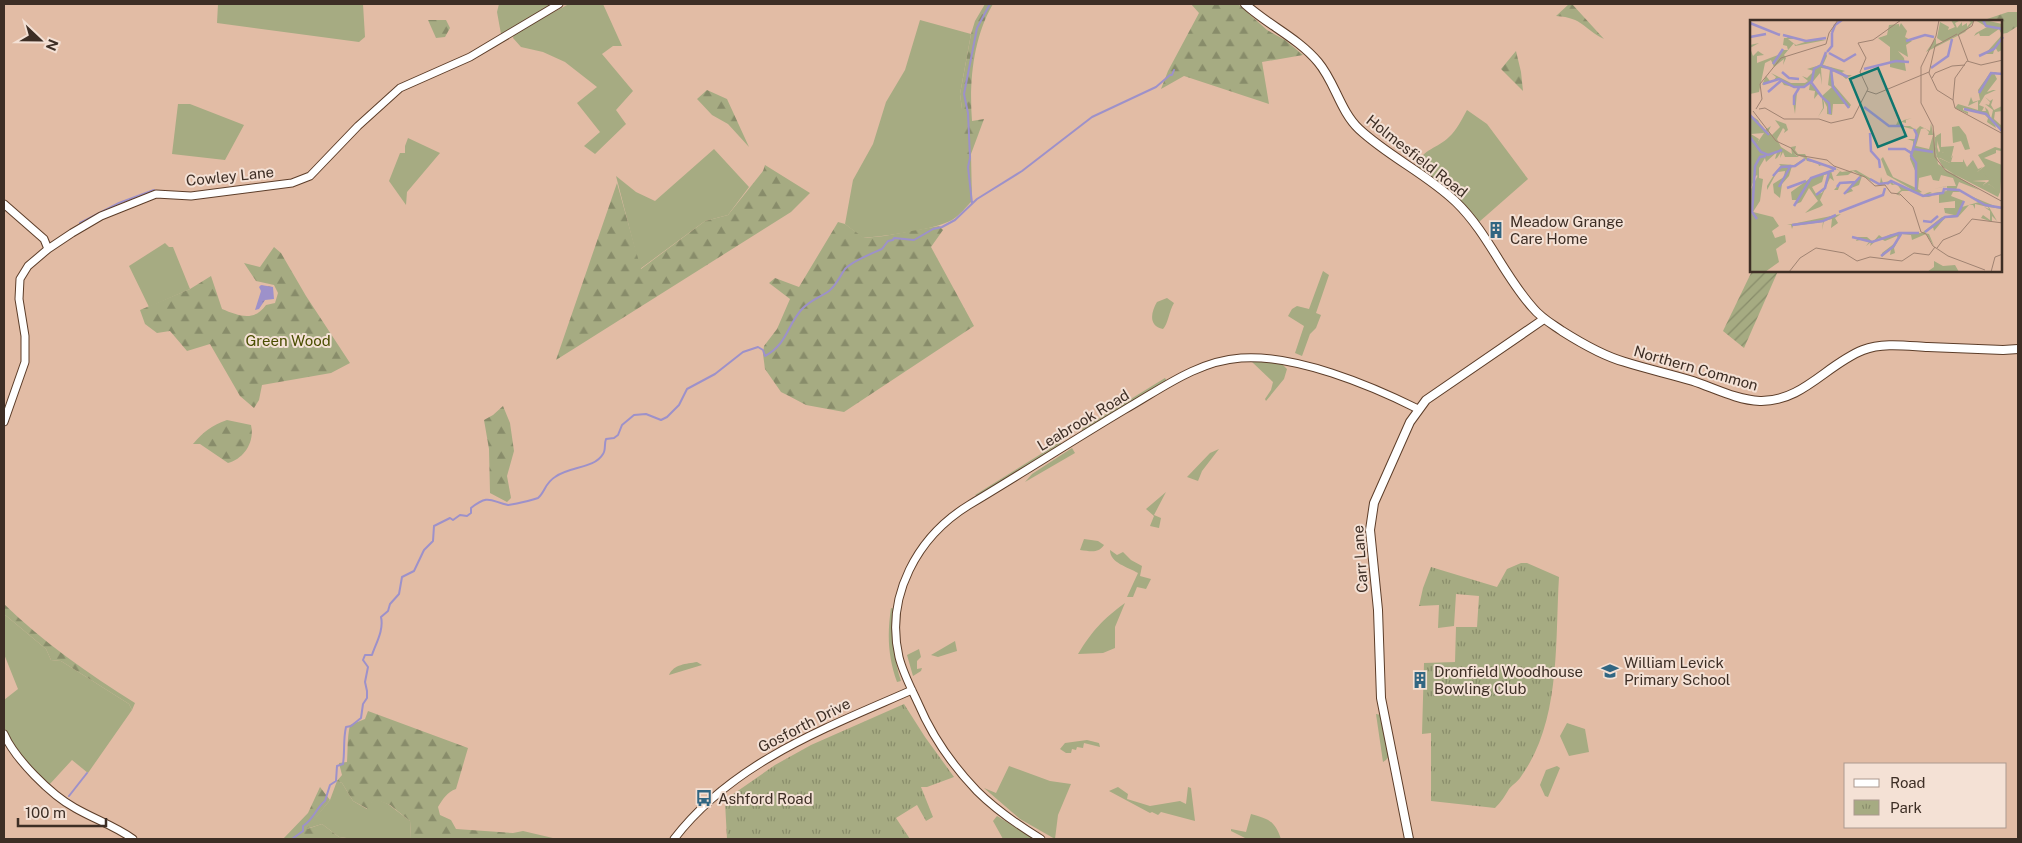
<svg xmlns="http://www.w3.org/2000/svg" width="2022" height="843" font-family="'Public Sans',sans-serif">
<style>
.grass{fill:#a6ab82}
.forest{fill:url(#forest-firs)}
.park{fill:url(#park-tufts)}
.garden{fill:url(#garden-furrows)}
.water{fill:url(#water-ripples)}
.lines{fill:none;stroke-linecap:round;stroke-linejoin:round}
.stream{stroke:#9d91ca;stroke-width:2}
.tertiary-casing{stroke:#5c3d29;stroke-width:9}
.secondary-casing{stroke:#5c3d29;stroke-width:10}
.tertiary{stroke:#fff;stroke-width:7}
.secondary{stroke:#fff;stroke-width:8}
.labels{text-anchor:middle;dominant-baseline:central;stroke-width:4;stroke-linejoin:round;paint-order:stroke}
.street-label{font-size:15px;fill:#3d2e25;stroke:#f4e1d5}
.poi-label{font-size:15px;fill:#3d2e25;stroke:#f4e1d5;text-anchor:start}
.park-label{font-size:15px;fill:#494d00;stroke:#f4e1d5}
.inset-river{fill:none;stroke:#9d91ca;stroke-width:2.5}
.inset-road{fill:none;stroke:#a08372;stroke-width:1}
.view{fill:#0f766e;fill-opacity:0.15;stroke:#0f766e;stroke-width:2.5}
.inset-edge{fill:none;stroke:#3d2e25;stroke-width:2.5}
</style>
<defs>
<pattern id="forest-firs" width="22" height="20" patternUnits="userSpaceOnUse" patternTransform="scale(1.25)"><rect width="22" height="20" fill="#a6ab82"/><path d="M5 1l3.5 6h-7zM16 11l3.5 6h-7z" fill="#888c6a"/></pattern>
<pattern id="park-tufts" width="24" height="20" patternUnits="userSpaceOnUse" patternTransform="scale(1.25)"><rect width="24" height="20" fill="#a6ab82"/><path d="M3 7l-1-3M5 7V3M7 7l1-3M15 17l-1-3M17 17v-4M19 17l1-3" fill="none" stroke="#888c6a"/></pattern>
<pattern id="garden-furrows" width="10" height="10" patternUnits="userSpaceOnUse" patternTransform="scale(1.25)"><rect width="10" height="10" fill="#a6ab82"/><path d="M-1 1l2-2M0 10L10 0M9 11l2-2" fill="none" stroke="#888c6a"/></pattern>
<pattern id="water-ripples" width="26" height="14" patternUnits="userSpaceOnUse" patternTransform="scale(1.25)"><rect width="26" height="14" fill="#9d91ca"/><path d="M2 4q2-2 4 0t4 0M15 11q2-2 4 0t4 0" fill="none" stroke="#8177a4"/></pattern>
</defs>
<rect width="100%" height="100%" fill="#e2bca5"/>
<path class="grass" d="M 218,4 L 363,4 L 365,37 L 359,42 L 217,23 Z
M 499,4 L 553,4 L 501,34 L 497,12 Z
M 569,4 L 603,4 L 622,46 L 613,46 L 602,54 L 633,91 L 616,110 L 626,124 L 595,154 L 584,146 L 600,132 L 577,103 L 597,87 L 565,62 L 543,52 L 521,47 L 513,38 L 514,33 Z
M 920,20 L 971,34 L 960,94 L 962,109 L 963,154 L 971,154 L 972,201 C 966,207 960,215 952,220 C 934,230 885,236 863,238 L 845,224 L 853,180 L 873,144 L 886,102 L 905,70 Z
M 178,104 L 190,104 L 244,125 L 225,160 L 172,154 Z
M 1467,110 L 1487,124 L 1528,179 L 1479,222 L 1456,197 L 1416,165 C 1423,149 1438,148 1449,137 C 1456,131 1462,119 1467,110 Z
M 408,138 L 440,153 L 407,192 L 406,205 L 389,181 L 400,153 L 405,153 L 405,146 Z
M 714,149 L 749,187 L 728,215 L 705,221 L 640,269 L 616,176 L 636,192 L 655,201 Z
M 165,243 L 169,247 L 173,247 L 190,289 L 149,307 L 129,266 Z
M 1323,271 L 1329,275 L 1316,313 L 1321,315 L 1316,328 L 1310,334 L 1302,356 L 1295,353 L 1304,326 L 1288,316 L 1292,309 L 1297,306 L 1309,309 Z
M 1167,298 L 1174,303 C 1169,311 1168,324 1163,329 C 1148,326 1151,312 1157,302 Z
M 1259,361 L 1281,363 L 1287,369 L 1284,379 L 1266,401 L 1265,399 L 1271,390 L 1273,382 L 1252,362 Z
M 1165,378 L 1167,381 L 1082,433 L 1082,429 Z
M 1060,442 L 1061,444 L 977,496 L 975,495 Z
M 1072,448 L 1075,453 L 1025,482 L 1032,474 Z
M 1219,449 L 1202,471 L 1198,481 L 1187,477 L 1210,453 Z
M 1166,492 L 1154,515 L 1161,518 L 1159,528 L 1150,526 L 1154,516 L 1146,509 Z
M 1084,539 L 1098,541 L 1104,545 C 1098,554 1090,551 1080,550 Z
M 1110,550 L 1117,555 L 1123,552 L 1131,560 L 1142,566 L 1140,576 L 1151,579 L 1146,589 L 1137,587 L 1133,597 L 1127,597 L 1138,573 C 1128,567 1110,563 1110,550 Z
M 1125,603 L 1115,627 L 1115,648 L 1103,653 L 1078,654 C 1093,630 1102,620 1125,603 Z
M 891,608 L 895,609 C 892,633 893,657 901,681 L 897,682 C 888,657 887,635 891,608 Z
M 4,614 L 46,649 L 51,660 L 61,661 L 129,704 L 132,710 L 88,773 L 72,760 L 49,785 L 17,753 L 4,727 L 4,700 L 18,689 L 4,654 Z
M 955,641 L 957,651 L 938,657 L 931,655 Z
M 919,649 L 921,657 L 917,661 L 917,669 L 922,668 L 921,671 L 913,676 L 907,655 Z
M 697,662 L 702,665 L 669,675 C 674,664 686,664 697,662 Z
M 1376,714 L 1381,715 L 1389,756 L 1386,760 L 1383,762 Z
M 1567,723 L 1585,729 L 1589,752 L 1569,756 L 1560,736 Z
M 1087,740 L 1099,743 L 1100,747 L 1084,743 L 1083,748 L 1077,747 L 1076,750 L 1072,749 L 1071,753 L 1066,753 L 1060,749 L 1065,743 Z
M 1009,766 L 1050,781 L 1071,784 L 1058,815 L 1055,839 L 1020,819 L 984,788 L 996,793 Z
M 1557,766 L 1560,768 L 1548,797 L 1545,796 L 1540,785 L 1546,770 Z
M 337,781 L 342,783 L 353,801 L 367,809 L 374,798 L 388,804 L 410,821 L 411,839 L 354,839 L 339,837 L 322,824 L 306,829 L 330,800 Z
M 1118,787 L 1128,794 L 1127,799 L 1150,806 L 1180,801 L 1186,804 L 1188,787 L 1191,788 L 1195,821 L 1161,812 L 1158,815 L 1152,812 L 1150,813 L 1109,791 Z
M 1251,814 C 1269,819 1275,821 1281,839 L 1247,839 L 1231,831 L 1231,829 L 1246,832 Z
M 997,816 L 1035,839 L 1003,839 L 993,821 Z
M 523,831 L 557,839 L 558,839 L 513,839 L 513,833 Z"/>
<path class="forest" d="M 985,4 L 993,4 C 973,38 969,82 972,121 L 984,119 L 971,154 L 962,154 L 962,109 L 960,94 L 971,34 L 975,21 Z
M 1191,4 L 1238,4 L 1267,30 L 1285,40 L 1303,55 L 1262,62 L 1269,104 L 1184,76 L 1161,89 L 1168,71 L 1199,13 Z
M 1569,4 L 1572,4 L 1604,39 C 1582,28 1584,18 1556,16 Z
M 2008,12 L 2018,12 L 2018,26 L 2007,33 L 2001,34 L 2001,21 L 1987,21 L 1987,19 Z
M 428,20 L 446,20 L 450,28 L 445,37 L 436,38 Z
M 1516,51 L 1521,72 L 1523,91 L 1501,69 Z
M 707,90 L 727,99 L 749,147 L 728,124 L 712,115 L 697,99 Z
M 765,165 L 810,193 L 791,212 L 556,360 L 617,183 L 641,269 L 705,221 L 728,215 L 763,171 Z
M 838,222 L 845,224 L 864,238 L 884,236 L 939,226 L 943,230 L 931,247 L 974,326 L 844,412 L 806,405 L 789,396 L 781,392 L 765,369 L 763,354 L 764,346 L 777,329 L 790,299 L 769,283 L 775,278 L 799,287 Z
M 274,247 L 281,253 L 306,296 L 350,363 L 331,373 L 262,385 L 259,400 L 254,408 L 240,396 L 210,344 L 187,351 L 170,331 L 157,333 L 145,324 L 140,310 L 190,289 L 211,276 L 222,309 C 239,316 254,322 266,305 L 275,303 L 278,293 L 274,285 L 256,281 L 244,263 L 260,267 Z
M 503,406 L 510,423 L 514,451 L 507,476 L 511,498 L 507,502 L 490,493 L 489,449 L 484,420 L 493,415 Z
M 227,420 L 251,425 C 255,442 244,459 228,463 L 200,444 L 193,444 C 203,432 212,425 227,420 Z
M 4,604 C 43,642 89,674 135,703 L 132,710 L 129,704 L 61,661 L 51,660 L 46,649 L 4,614 Z
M 368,711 L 468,748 L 456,789 C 447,792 443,799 438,807 L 440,815 L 451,820 L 456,829 L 513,833 L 513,839 L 411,839 L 410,821 L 390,805 L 374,799 L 368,809 L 353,801 L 342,783 L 337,781 L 342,775 L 339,763 L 347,762 C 348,749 347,738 350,725 L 365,719 Z
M 320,787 L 330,800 L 307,829 L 322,824 L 339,837 L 354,839 L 283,839 L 308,813 Z"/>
<path class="park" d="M 1521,563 L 1527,563 L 1559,577 C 1555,642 1561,720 1522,775 C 1519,781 1513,784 1509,789 C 1505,796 1501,802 1495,808 L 1431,801 L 1431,733 L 1422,734 L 1424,663 L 1455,662 L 1456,627 L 1477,627 L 1479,596 L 1456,594 L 1454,626 L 1438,628 L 1439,605 L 1419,606 L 1423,588 L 1431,567 L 1497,587 L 1507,569 Z
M 904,704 L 925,737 L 954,777 L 927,787 L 921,787 L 933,817 L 926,821 L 917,805 L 896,818 L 910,839 L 727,839 L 725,802 L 729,797 L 775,765 L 811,745 Z"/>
<path class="garden" d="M 1752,271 L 1778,271 L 1744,348 L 1723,331 Z"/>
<path class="water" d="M 261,285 L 273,287 L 274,299 L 265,300 L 259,309 L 255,310 L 261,291 L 259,287 Z"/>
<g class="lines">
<path class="stream" d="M 972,203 L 968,167 L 970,158 L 968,113 L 964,94 L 977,28 L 990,4
M 80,223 L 119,203 L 154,190
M 69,796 L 87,773
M 292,839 L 303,831 L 303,826 C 314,819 316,808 325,801 L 330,785 L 336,781 L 337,766 L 343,764 C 345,751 343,740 346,727 L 351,726 L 361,718 L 363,704 L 367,698 L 367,691 L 365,682 L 368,667 L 363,660 L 365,655 L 372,655 C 376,643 384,630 381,617 L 388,611 L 390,604 L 399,594 L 402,577 L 414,571 L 424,550 L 433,541 L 434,526 L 450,518 L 453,520 L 460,515 L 467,516 L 471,513 L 471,508 C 489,494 490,501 508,505 C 511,505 533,500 538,498 C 545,492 545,483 555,477 C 570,466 594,469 603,454 C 606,450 604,444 606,439 L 614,438 L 618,435 L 622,425 L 634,415 L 646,414 L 661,420 L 667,417 L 679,405 L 687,389 L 715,374 L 743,352 L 758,347 L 763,350 L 765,356 C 788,344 787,324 803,308 C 811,300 820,297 829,291 C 836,286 840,276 845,269 C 852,261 873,253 882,249 L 888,241 L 893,240 L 894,238 L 914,240 L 933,229 L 942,227 L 955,220 L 977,199 L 1022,171 L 1092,117 L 1156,87 L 1170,75 L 1172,75 L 1174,70"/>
<g class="tertiary-casing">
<path id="tertiary" d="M 4,204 L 44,239 L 48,249
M 4,422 L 25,362 L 25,336 L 19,299 L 20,279 L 28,266 L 48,249 L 72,233 L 101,216 L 156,194 L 191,196 L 292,183 L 310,176 L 358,126 L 400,88 L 470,57 L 559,4
M 4,734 C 15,759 51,795 75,808 C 94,819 115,826 133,839
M 674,839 C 733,762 826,728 912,690
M 1041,839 C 1018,825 996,810 977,791 C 952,765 932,736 918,703 C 911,688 903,673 899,657 C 885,596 917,537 969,505 C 1021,474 1072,441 1124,410 C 1161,389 1197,361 1241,358 C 1295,354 1370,385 1418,409"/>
</g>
<g class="secondary-casing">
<path id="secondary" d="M 1245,4 C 1268,25 1298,38 1318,62 C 1335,82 1340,111 1359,129 C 1389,157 1427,174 1456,202 C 1488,233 1504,276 1533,308 C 1541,318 1552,324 1562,331 C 1581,343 1603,356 1625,362 C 1647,369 1670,374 1693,381 C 1714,388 1737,400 1760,401 C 1802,402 1827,364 1863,350 C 1883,342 1908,346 1928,347 C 1953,348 1978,349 2003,350 L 2018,349
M 1409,839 L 1381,698 L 1378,610 L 1370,530 L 1374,503 L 1410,422 L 1426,400 L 1544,319"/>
</g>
<use href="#tertiary" class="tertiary"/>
<use href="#secondary" class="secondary"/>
</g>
<defs>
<g id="building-bare" transform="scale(1.35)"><path d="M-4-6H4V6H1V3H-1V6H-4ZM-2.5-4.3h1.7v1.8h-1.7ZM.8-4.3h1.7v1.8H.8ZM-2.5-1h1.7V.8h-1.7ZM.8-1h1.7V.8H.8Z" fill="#316682" stroke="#f4e1d5" stroke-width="2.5" paint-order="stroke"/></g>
<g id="school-bare" transform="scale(1.35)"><path d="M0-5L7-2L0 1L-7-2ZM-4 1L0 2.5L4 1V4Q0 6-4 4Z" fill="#316682" stroke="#f4e1d5" stroke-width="2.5" paint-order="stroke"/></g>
<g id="bus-bare" transform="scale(1.35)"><path d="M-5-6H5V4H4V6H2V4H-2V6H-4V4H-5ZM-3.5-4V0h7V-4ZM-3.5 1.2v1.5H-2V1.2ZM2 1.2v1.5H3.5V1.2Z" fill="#316682" stroke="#f4e1d5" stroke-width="2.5" paint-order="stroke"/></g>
</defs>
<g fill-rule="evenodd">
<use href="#building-bare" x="1496" y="230"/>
<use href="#school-bare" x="1610" y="671"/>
<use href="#building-bare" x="1420" y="680"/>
<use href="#bus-bare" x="704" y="798"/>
</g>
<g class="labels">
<g class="street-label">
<text transform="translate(1417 156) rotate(38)">Holmesfield Road</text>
<text transform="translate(230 176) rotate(-6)">Cowley Lane</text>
<text transform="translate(1696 368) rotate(16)">Northern Common</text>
<text transform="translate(1083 420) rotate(-31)">Leabrook Road</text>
<text transform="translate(1360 559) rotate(-94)">Carr Lane</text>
<text transform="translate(804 725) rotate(-27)">Gosforth Drive</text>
</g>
<g class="poi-label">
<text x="1510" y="221">Meadow Grange<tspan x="1510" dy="17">Care Home</tspan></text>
<text x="1624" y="662">William Levick<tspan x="1624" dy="17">Primary School</tspan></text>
<text x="1434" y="671">Dronfield Woodhouse<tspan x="1434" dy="17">Bowling Club</tspan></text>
<text x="718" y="798">Ashford Road</text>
</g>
<g class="park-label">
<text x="288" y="340">Green Wood</text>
</g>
</g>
<g transform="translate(1750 20)">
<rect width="252" height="252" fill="#e2bca5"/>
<path d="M 201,0 L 209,1 L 205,3 L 207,8 L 212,2 L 212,6 L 217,3 L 217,7 L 221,2 L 217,0 L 225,0 L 215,12 L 176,32 L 186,18 L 186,24 L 193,22 L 187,18 L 190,2 L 199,7 L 198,10 L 205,7 ZM 151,3 L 157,11 L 155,17 L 162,21 L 156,25 L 158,37 L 168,43 L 148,31 L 154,38 L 156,51 L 140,47 L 140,27 L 128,18 L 137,15 L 139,5 L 149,4 L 149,7 ZM 9,23 L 0,28 L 3,36 L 8,31 L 14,35 L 7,36 L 7,43 L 28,35 L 34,35 L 36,38 L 33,45 L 34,39 L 24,47 L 21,40 L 15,43 L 9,72 L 0,74 L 0,25 ZM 0,95 L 8,100 L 14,113 L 1,114 L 9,119 L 0,142 ZM 209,106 L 216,115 L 220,129 L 215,130 L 211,121 L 203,123 L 202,107 ZM 191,113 L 191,127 L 204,126 L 200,143 L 188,137 L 194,132 L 187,135 L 190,131 L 186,116 ZM 245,127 L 252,129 L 251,131 L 246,130 L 246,133 L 234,138 L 252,145 L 250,173 L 239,164 L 237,167 L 233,165 L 239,161 L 231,151 L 227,152 L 235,146 L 228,135 ZM 9,153 L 9,158 L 13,159 L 10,181 L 3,192 L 23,197 L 29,206 L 22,211 L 25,218 L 35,215 L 36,222 L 26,229 L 29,242 L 15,252 L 0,252 L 0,171 Z" fill="#a6ab82"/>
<path d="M 235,0 L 252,4 L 252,30 L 248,32 L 245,27 L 243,34 L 235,34 L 252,15 L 249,9 L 239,16 L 230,16 L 229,13 L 224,16 L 226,13 L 237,7 L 225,0 ZM 34,15 L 51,19 L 38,19 L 46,25 L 64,19 L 76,20 L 45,26 L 44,23 L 34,35 L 28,35 L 32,30 L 38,30 L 37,26 L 33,25 L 34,18 L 38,18 ZM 76,33 L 77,36 L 73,45 L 95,51 L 92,52 L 95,55 L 102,55 L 96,59 L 87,51 L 81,52 L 84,65 L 101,85 L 99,88 L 95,84 L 83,84 L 82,95 L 77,94 L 77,87 L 73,79 L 74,83 L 74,88 L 68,97 L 73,88 L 72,79 L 73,78 L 68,74 L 64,79 L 65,71 L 59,70 L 60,64 L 50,67 L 47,72 L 45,94 L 43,82 L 44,76 L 49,68 L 34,65 L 30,59 L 12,65 L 16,56 L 20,61 L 24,60 L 26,57 L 21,53 L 41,63 L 55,63 L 58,61 L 52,56 L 57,58 L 64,51 L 57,49 L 70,45 ZM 71,48 L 80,49 L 78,65 L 82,67 L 72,76 L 61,64 L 70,53 L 72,65 L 68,66 L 72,65 ZM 245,52 L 252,55 L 244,53 L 247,59 L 237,72 L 243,70 L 246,70 L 235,75 L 229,85 L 234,87 L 232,91 L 236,91 L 235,87 L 238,90 L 241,99 L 243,90 L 235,84 L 239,85 L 240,82 L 235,77 L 240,81 L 243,79 L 241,85 L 244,90 L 252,86 L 252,91 L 245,92 L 244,99 L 252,106 L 252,112 L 241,100 L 245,105 L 246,108 L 237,102 L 238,98 L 233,93 L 213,88 L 213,90 L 218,92 L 218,94 L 205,88 L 208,84 L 228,90 L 228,81 L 218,86 L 221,77 L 223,82 L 230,80 L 228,70 L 240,53 ZM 0,95 L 8,101 L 15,110 L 21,106 L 18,112 L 22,115 L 30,107 L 25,100 L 36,104 L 38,110 L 34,113 L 35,110 L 33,108 L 27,119 L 31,127 L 42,134 L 41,127 L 46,126 L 45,130 L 48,134 L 55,134 L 59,141 L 62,140 L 72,145 L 69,146 L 68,143 L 57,141 L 56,139 L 44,146 L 42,146 L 39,156 L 32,164 L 30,178 L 24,173 L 23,164 L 34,157 L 35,151 L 27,152 L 17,170 L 17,166 L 27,150 L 32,147 L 29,144 L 44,145 L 55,138 L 44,134 L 49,137 L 35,137 L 33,132 L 30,138 L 31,132 L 27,138 L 25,139 L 27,132 L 16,142 L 15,138 L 9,148 L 9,158 L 7,155 L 5,157 L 0,171 L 0,139 L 4,127 L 0,125 L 0,117 L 7,123 L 14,113 ZM 162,98 L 156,100 L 156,103 L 152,102 L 152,106 L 160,106 L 166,110 L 170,106 L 180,111 L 181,103 L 188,144 L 229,170 L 209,162 L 206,170 L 252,189 L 239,187 L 247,201 L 242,196 L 242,202 L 231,198 L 233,195 L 240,200 L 240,191 L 234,187 L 239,189 L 238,187 L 225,184 L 225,189 L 223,185 L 219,185 L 208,197 L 195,198 L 184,211 L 183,207 L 175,213 L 179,214 L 184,226 L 176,214 L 162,220 L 161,215 L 152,214 L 144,228 L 145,233 L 140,235 L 141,229 L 132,237 L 132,233 L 149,220 L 147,216 L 135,221 L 129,218 L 120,226 L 121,222 L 116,226 L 119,222 L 114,219 L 106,221 L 108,217 L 117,217 L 123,222 L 129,215 L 133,218 L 141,214 L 172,213 L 192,197 L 204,195 L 195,193 L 194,188 L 205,188 L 205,181 L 189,183 L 189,174 L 183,173 L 197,171 L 197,166 L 184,169 L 196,166 L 206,166 L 203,158 L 191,155 L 189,161 L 183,160 L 181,155 L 169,158 L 168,169 L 172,172 L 169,173 L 173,175 L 177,173 L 180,172 L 182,173 L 175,175 L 182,176 L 178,177 L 173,176 L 164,171 L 152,171 L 148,174 L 151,176 L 148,175 L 146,174 L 151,170 L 147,164 L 142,165 L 140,163 L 141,161 L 137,164 L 129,165 L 112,156 L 109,165 L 101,168 L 103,171 L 95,174 L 102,163 L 90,164 L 88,170 L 84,170 L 90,163 L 107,161 L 110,155 L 103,151 L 98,155 L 86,156 L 90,151 L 87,149 L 81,151 L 84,161 L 80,158 L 70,180 L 73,185 L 70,187 L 55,193 L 68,181 L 59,168 L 51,182 L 46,184 L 47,180 L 42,180 L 41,172 L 59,159 L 84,150 L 79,148 L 78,145 L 92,152 L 106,150 L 130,164 L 131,157 L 133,163 L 142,160 L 143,164 L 147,164 L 163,170 L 137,155 L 131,139 L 133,137 L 143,157 L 166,168 L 166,153 L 160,139 L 161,133 L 155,129 L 138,130 L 154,128 L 163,132 L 163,121 L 157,119 L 165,119 L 166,110 L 146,105 L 149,99 L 151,102 L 154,100 ZM 175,108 L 179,112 L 178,115 L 183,115 L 179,129 L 166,126 L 171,109 ZM 79,154 L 72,173 L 66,174 L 62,167 L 72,162 L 74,155 ZM 203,172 L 212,172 L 229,182 L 212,187 L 214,181 L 201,176 ZM 183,104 L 185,117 L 188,117 L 187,127 L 189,133 L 195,132 L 189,138 L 200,143 L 200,140 L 203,135 L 201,142 L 213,142 L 213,139 L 217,147 L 223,140 L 228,149 L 233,147 L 227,152 L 231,150 L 239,160 L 222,161 L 236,162 L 233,165 L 237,166 L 239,164 L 250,172 L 248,177 L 194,149 L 186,135 ZM 91,194 L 85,198 L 88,203 L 81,208 L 82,199 L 74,201 L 72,210 L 73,202 L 43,206 L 42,209 L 41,205 L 37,205 Z" fill="#a6ab82" fill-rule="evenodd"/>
<path d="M 184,241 L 193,246 L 205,245 L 209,252 L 177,252 L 184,247 Z" fill="#a6ab82"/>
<path class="inset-river" d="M 233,0 L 236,6 L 253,9M 0,3 L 30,15M 82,13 L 85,5 L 92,0M 33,15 L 56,21 L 76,18M 0,17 L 16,14M 156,21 L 175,15 L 184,17M 77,32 L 82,26 L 82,13M 79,33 L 94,41 L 106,34M 229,36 L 244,29 L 253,17M 23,44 L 33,29M 72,46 L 81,49 L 83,67 L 99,88M 181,48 L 198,36 L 202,19M 81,49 L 98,57M 114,49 L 146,41 L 159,42M 32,52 L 39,58 L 49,59M 61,62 L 72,77M 13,64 L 29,59 L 44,67 L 54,67 L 62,61 L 64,49 L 71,45 L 76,32M 18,72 L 32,60M 229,73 L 241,53 L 253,54M 72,77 L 79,83 L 80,94M 44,85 L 44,76 L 49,68M 114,87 L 139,106 L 154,106M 214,89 L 236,94 L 252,111M 0,95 L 19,115M 164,109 L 167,115 L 161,136 L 166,143 L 166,170M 120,113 L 121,131 L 129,140 L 130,148M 0,117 L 11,132 L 18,135 L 32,130M 138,129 L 155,129 L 161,133M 164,129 L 183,132M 57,139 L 86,149M 23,156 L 31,147 L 45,146 L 55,139M 120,159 L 129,164 L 137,163M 137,164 L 141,161 L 173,176 L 193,173 L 194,169 L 209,170 L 235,185 L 253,188M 29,167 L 41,145M 87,167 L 90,163 L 105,162M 37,168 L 56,161M 94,174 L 110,157M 66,175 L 75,168 L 79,152M 3,179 L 5,146 L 10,137 L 16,136M 3,179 L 2,192 L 7,199M 120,180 L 133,175 L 135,168M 44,186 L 61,158 L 84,150M 89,192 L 120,180M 173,201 L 181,202 L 188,196M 42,205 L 73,201 L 86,195M 175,212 L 195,197 L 207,196 L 214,181M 102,217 L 122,222 L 149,213 L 169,213M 131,236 L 143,227 L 151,214"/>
<path class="inset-road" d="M 189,0 L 186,16 L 171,47 L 171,83 L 183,106 L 185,137 L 196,151 L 253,182M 208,14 L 218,41M 209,14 L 222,6 L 224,0M 185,26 L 179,53 L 187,70 L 203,80M 185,26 L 207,14M 182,58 L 185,53 L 202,46 L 215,45M 117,71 L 126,74 L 179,52M 203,80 L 205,58 L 217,41 L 231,45 L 253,40M 203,80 L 205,88 L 253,114M 6,89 L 12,79 L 10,64 L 31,38 L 76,24 L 79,13 L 88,0M 9,89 L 15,88 L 34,99 L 69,99 L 81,103 L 103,98 L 118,69 L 110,52 L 116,38 L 108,23 L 123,20 L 151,0M 3,91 L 26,121 L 41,128 L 47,135 L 77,140 L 84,146 L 115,157 L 125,166 L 135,165 L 141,173 L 150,174 L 163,187 L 171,212 L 176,214 L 183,226 L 198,236 L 235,250M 187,228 L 193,220 L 210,213 L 222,199 L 253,203M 39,252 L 50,238 L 66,228 L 94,233 L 107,241 L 120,237 L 152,241 L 164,233 L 179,235 L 185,227M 241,252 L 245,237 L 253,234"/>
<path class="view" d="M 128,48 L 156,116 L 128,127 L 100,59 Z"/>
<rect width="252" height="252" class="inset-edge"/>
</g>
<rect width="2022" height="843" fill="none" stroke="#3d2e25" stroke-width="10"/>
<rect x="1844" y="763" width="162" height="65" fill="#f4e1d5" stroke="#ab998f"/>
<rect x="1854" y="779" width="25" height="8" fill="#ffffff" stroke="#ab998f"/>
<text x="1890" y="788" font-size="15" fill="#3d2e25">Road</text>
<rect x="1854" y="800" width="25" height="15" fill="url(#park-tufts)" stroke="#ab998f"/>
<text x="1890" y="813" font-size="15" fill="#3d2e25">Park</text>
<g transform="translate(40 40) rotate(112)" stroke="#f4e1d5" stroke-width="4" paint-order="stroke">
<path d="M0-4L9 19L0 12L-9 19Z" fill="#3d2e25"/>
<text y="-8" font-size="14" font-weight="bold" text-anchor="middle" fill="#3d2e25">N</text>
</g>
<path d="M18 818v8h88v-8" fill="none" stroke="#3d2e25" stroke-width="2.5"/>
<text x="25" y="818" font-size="15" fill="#3d2e25" stroke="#f4e1d5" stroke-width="4" paint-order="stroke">100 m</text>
</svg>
